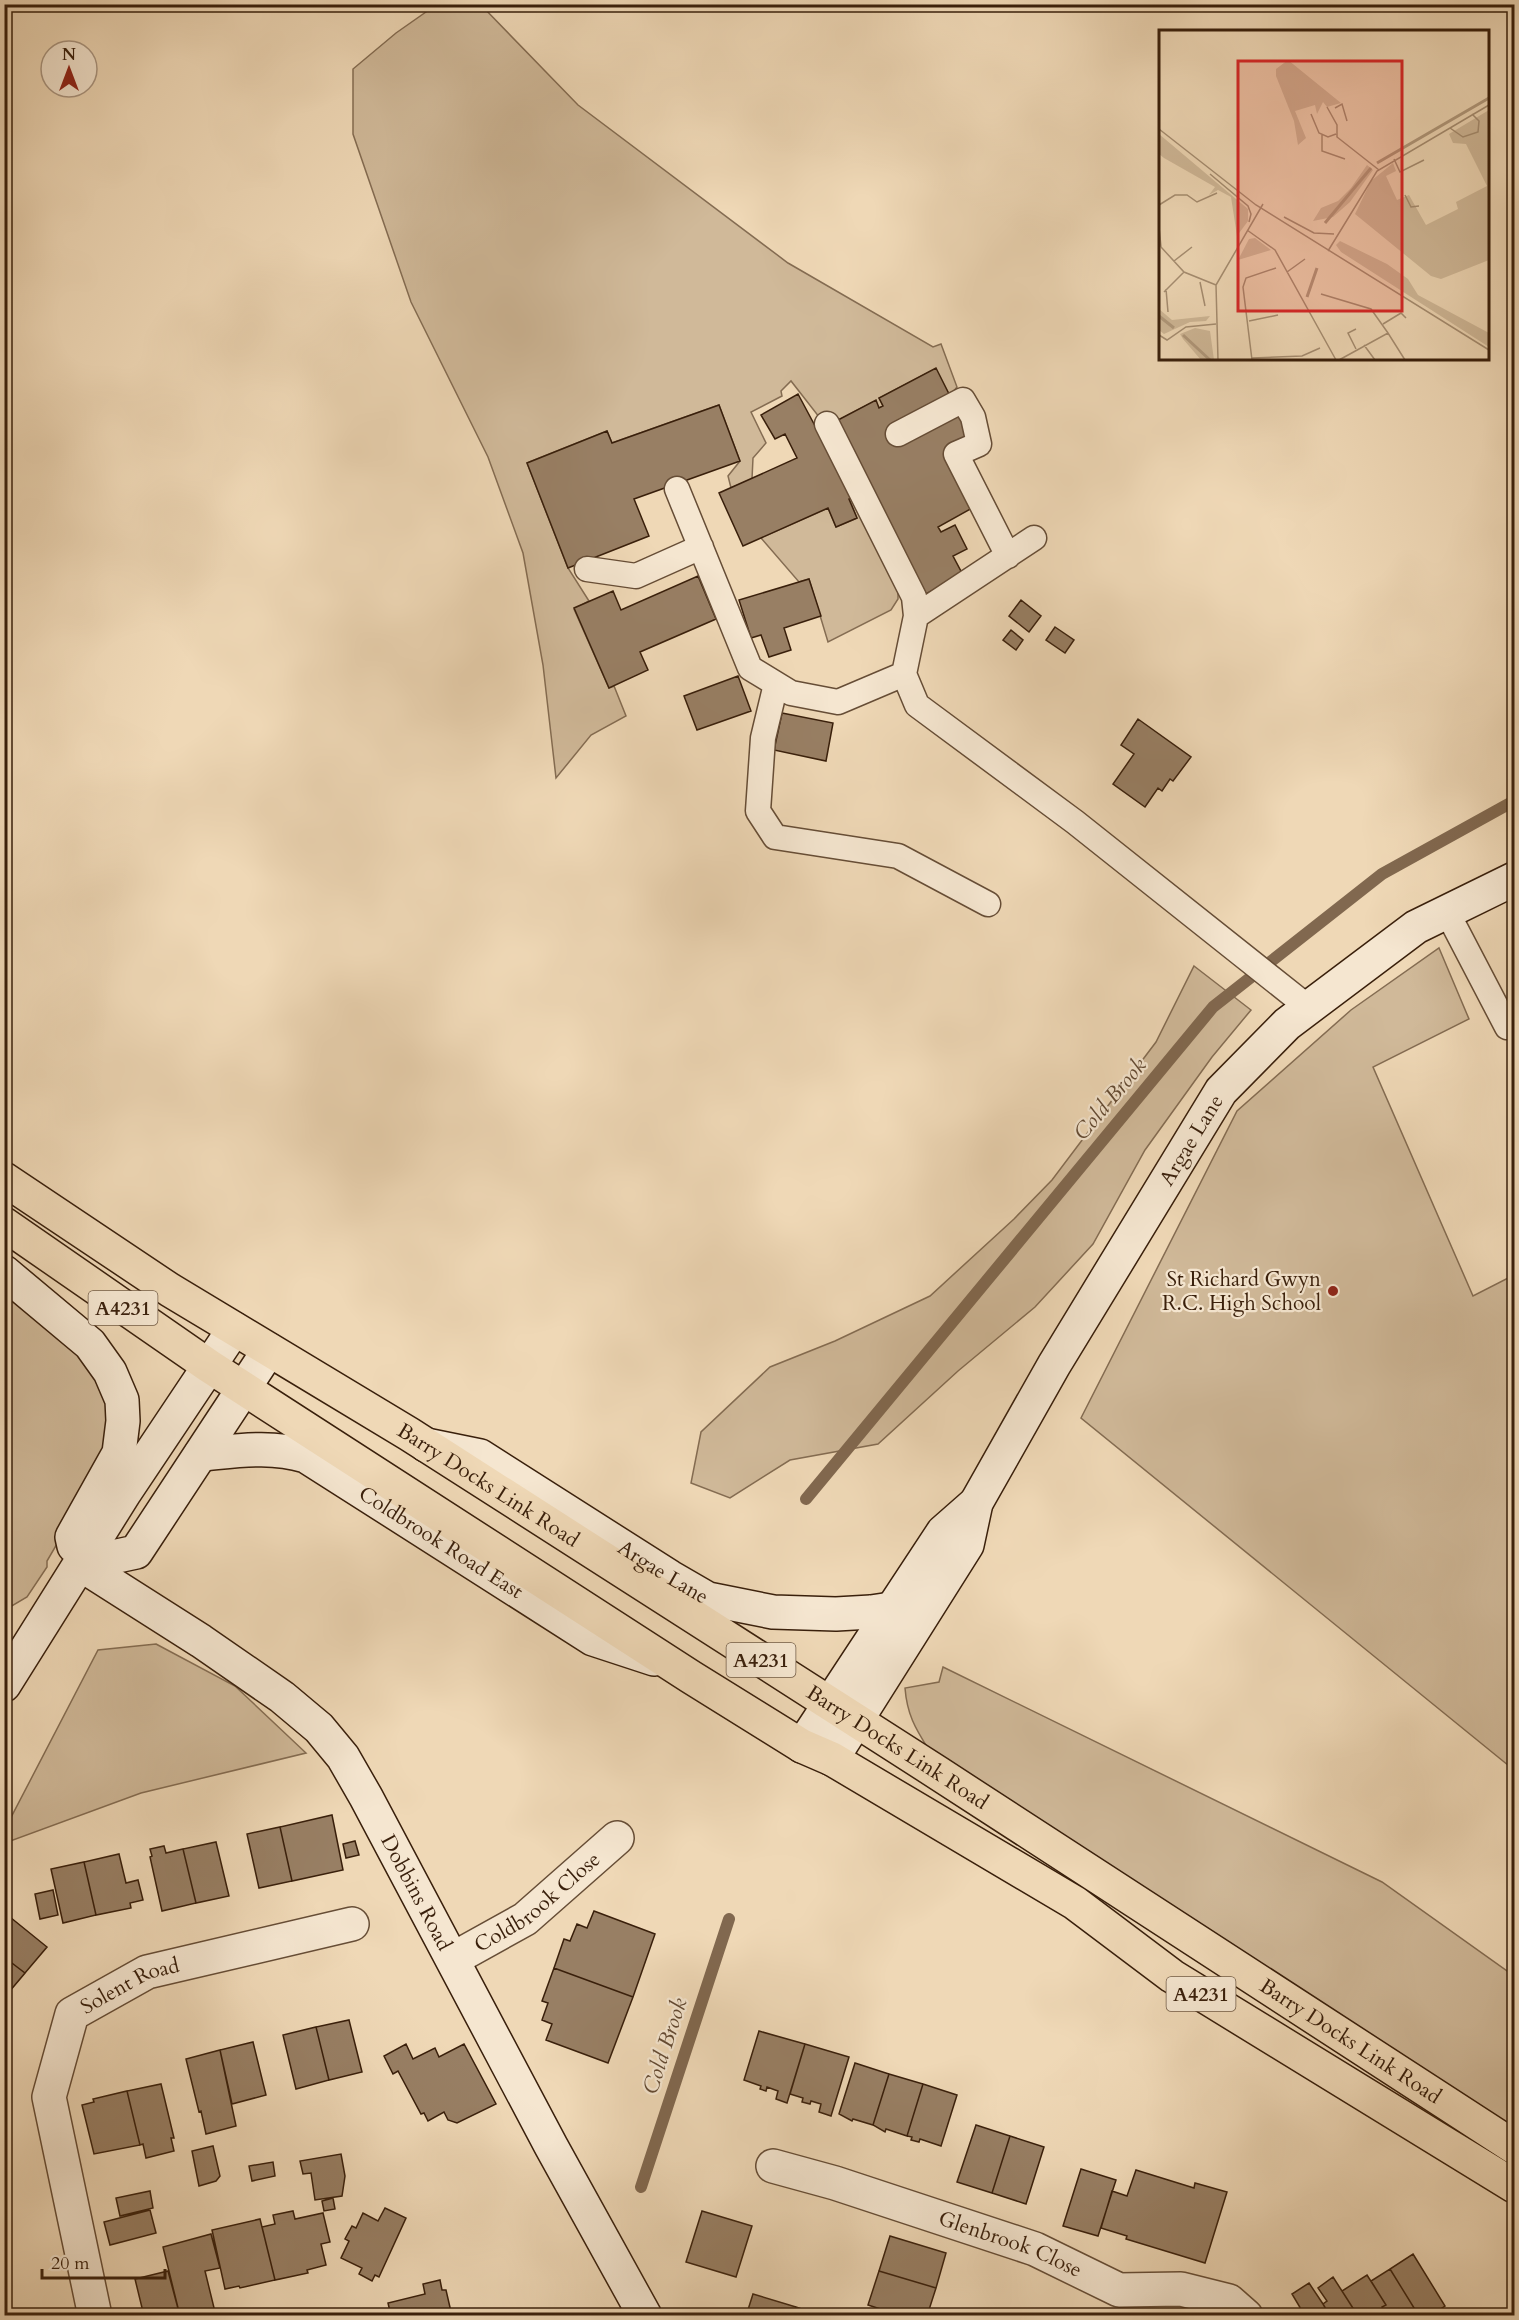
<svg xmlns="http://www.w3.org/2000/svg" width="1519" height="2320" font-family="Cardo,serif">
<style>
.green{fill:#d0b999;stroke:#846c52;stroke-width:1.5}
.lines{fill:none;stroke-linecap:round;stroke-linejoin:round}
.stream{stroke:#81684f;stroke-width:12}
.building{fill:#987f64;stroke:#391f0b;stroke-width:1.5}
.lane-casing{stroke:#664d36;stroke-width:27}
.street-casing{stroke:#664d36;stroke-width:36}
.secondary-casing{stroke:#391f0b;stroke-width:36}
.primary-casing{stroke:#391f0b;stroke-width:36}
.lane{stroke:#f5e6d0;stroke-width:24}
.street{stroke:#f5e6d0;stroke-width:33}
.secondary{stroke:#f5e6d0;stroke-width:33}
.primary{stroke:#efd8b6;stroke-width:33}
.poi-dot{fill:#8f2418;stroke:#f5e6d0;stroke-width:2}
.labels{text-anchor:middle;dominant-baseline:central;stroke-width:4.5;stroke-linejoin:round;paint-order:stroke}
.shield{fill:#f5e6d0;stroke:#715b46;stroke-width:1.5}
.shield-label{font-size:20px;font-weight:bold;fill:#391f0b}
.street-label{font-size:21px;fill:#391f0b;stroke:#f5e6d0}
.poi-label{font-size:21px;fill:#391f0b;stroke:#f5e6d0;text-anchor:end}
.water-label{font-size:22px;font-style:italic;fill:#634a33;stroke:#f5e6d0}
.inset-river{fill:none;stroke:#b1997c;stroke-width:3}
.inset-road{fill:none;stroke:#a68e72;stroke-width:1.5}
.view{fill:#d62828;fill-opacity:0.15;stroke:#d62828;stroke-width:3}
.inset-edge{fill:none;stroke:#391f0b;stroke-width:3}
</style>
<rect width="100%" height="100%" fill="#efd8b6"/>
<filter id="stains"><feTurbulence type="fractalNoise" baseFrequency=".00333" numOctaves="4"/><feColorMatrix values="0 0 0 0 .2 0 0 0 0 .09 0 0 0 0 .02 0 0 0 .5 -.17"/></filter>
<radialGradient id="worn" r=".72"><stop offset=".6" stop-color="#630" stop-opacity="0"/><stop offset="1" stop-color="#630" stop-opacity=".3"/></radialGradient>
<path class="green" d="M 436,5 L 481,5 L 578,105 L 788,263 L 933,347 L 941,344 L 957,387 L 950,396 L 935,369 L 879,398 L 883,406 L 879,408 L 875,401 L 838,420 L 823,422 L 791,381 L 781,391 L 782,396 L 751,412 L 766,443 L 753,458 L 752,479 L 731,488 L 728,476 L 740,461 L 719,405 L 612,443 L 607,431 L 527,463 L 568,568 L 589,601 L 574,609 L 609,688 L 614,686 L 626,716 L 591,735 L 556,778 L 543,665 L 523,553 L 488,457 L 411,302 L 353,134 L 353,69 L 396,33 Z
M 852,497 L 898,590 L 898,599 L 891,610 L 828,642 L 809,579 L 799,582 L 761,538 L 828,508 L 836,527 L 857,518 L 849,499 Z
M 1439,948 L 1469,1019 L 1373,1067 L 1473,1296 L 1514,1275 L 1514,1770 L 1081,1418 L 1237,1111 L 1351,1010 Z
M 1194,966 L 1251,1010 L 1212,1057 L 1145,1150 L 1093,1244 L 1035,1307 L 958,1371 L 878,1444 L 790,1460 L 730,1498 L 691,1483 L 701,1432 L 770,1367 L 835,1341 L 930,1296 L 1014,1219 L 1052,1180 L 1156,1042 Z
M 4,1283 L 93,1370 L 106,1400 L 109,1442 L 93,1482 L 47,1561 L 47,1567 L 27,1597 L 5,1610 Z
M 156,1644 L 235,1686 L 306,1753 L 141,1793 L 5,1843 L 5,1829 L 98,1650 Z
M 943,1667 L 1382,1882 L 1514,1976 L 1514,2130 L 929,1750 C 915,1728 907,1714 905,1688 L 939,1682 Z"/>
<g class="lines">
<path class="stream" d="M 806,1499 L 1213,1007 L 1382,874 L 1514,801
M 641,2187 L 729,1919"/>
</g>
<path class="building" d="M 936,368 L 951,398 L 889,426 L 897,442 L 959,413 L 973,439 L 946,453 L 974,507 L 938,527 L 941,532 L 955,525 L 967,549 L 953,556 L 963,575 L 926,594 L 856,461 L 859,460 L 838,420 L 876,400 L 879,408 L 883,406 L 879,398 Z
M 798,394 L 853,497 L 849,499 L 857,518 L 836,527 L 828,508 L 743,546 L 719,493 L 797,458 L 785,434 L 775,439 L 761,415 Z
M 719,405 L 740,461 L 634,499 L 649,536 L 568,568 L 527,463 L 607,431 L 612,443 Z
M 698,576 L 716,619 L 640,652 L 648,670 L 609,688 L 574,608 L 613,591 L 621,610 Z
M 809,579 L 821,616 L 784,628 L 791,650 L 769,657 L 761,635 L 751,638 L 739,600 Z
M 1021,600 L 1041,616 L 1029,632 L 1009,616 Z
M 1055,627 L 1074,640 L 1065,653 L 1046,640 Z
M 1011,630 L 1023,640 L 1016,650 L 1003,640 Z
M 738,676 L 751,711 L 697,730 L 684,696 Z
M 782,713 L 833,723 L 826,761 L 774,750 Z
M 1138,719 L 1191,757 L 1173,781 L 1170,779 L 1162,791 L 1158,788 L 1145,807 L 1113,784 L 1134,754 L 1121,745 Z
M 332,1815 L 343,1870 L 292,1881 L 280,1827 Z
M 280,1827 L 292,1881 L 259,1888 L 247,1834 Z
M 355,1841 L 359,1855 L 346,1858 L 343,1844 Z
M 216,1842 L 229,1896 L 196,1903 L 183,1849 Z
M 164,1846 L 166,1853 L 183,1849 L 196,1903 L 162,1911 L 150,1857 L 152,1856 L 150,1849 Z
M 119,1854 L 126,1883 L 138,1880 L 143,1900 L 130,1903 L 131,1908 L 96,1915 L 84,1862 Z
M 84,1862 L 96,1915 L 63,1923 L 51,1869 Z
M 53,1890 L 58,1915 L 40,1919 L 35,1894 Z
M 594,1911 L 655,1934 L 633,1997 L 554,1968 L 564,1939 L 570,1941 L 577,1924 L 587,1928 Z
M 5,1913 L 47,1947 L 25,1973 L 4,1957 Z
M 4,1957 L 25,1973 L 4,1998 Z
M 554,1968 L 633,1997 L 608,2063 L 546,2040 L 552,2024 L 542,2020 L 548,2003 L 542,2001 Z
M 349,2020 L 362,2072 L 329,2080 L 316,2027 Z
M 316,2027 L 329,2080 L 296,2089 L 283,2035 Z
M 759,2031 L 805,2044 L 787,2103 L 776,2099 L 778,2091 L 767,2087 L 766,2091 L 760,2089 L 761,2086 L 744,2080 Z
M 253,2042 L 266,2095 L 232,2104 L 220,2050 Z
M 406,2044 L 413,2059 L 435,2048 L 439,2057 L 464,2044 L 496,2104 L 457,2123 L 448,2120 L 444,2112 L 428,2121 L 424,2113 L 421,2114 L 398,2071 L 393,2074 L 384,2056 Z
M 805,2044 L 849,2057 L 831,2116 L 819,2112 L 821,2104 L 811,2101 L 810,2104 L 802,2102 L 803,2098 L 790,2094 Z
M 220,2050 L 236,2126 L 206,2134 L 201,2111 L 199,2112 L 186,2059 Z
M 855,2063 L 889,2074 L 873,2125 L 853,2119 L 852,2121 L 839,2114 Z
M 889,2074 L 923,2084 L 907,2136 L 886,2129 L 885,2132 L 873,2125 Z
M 161,2084 L 174,2138 L 171,2138 L 174,2151 L 146,2158 L 143,2144 L 140,2145 L 127,2091 Z
M 923,2084 L 957,2095 L 941,2146 L 920,2139 L 919,2142 L 911,2140 L 912,2137 L 907,2136 Z
M 127,2091 L 140,2145 L 94,2154 L 82,2105 L 94,2102 L 93,2099 Z
M 976,2125 L 1010,2136 L 992,2193 L 957,2182 Z
M 1010,2136 L 1044,2147 L 1026,2204 L 992,2193 Z
M 213,2146 L 220,2176 L 216,2181 L 199,2186 L 192,2151 Z
M 341,2154 L 345,2176 L 342,2196 L 315,2200 L 311,2173 L 303,2174 L 300,2161 Z
M 273,2162 L 275,2176 L 252,2181 L 249,2166 Z
M 1081,2169 L 1116,2180 L 1098,2236 L 1063,2226 Z
M 1136,2170 L 1194,2188 L 1195,2183 L 1227,2192 L 1205,2263 L 1126,2239 L 1127,2236 L 1101,2228 L 1112,2191 L 1127,2196 Z
M 150,2191 L 153,2208 L 120,2216 L 116,2198 Z
M 333,2198 L 335,2209 L 324,2211 L 322,2201 Z
M 385,2208 L 406,2218 L 379,2277 L 375,2275 L 372,2281 L 359,2274 L 362,2268 L 341,2258 L 349,2241 L 345,2239 L 352,2226 L 356,2228 L 363,2213 L 378,2221 Z
M 150,2210 L 156,2233 L 110,2245 L 104,2222 Z
M 293,2211 L 295,2219 L 323,2213 L 330,2242 L 321,2244 L 326,2265 L 307,2270 L 308,2273 L 275,2280 L 262,2227 L 275,2224 L 273,2215 Z
M 702,2211 L 752,2226 L 736,2277 L 686,2262 Z
M 260,2219 L 275,2280 L 240,2288 L 239,2286 L 225,2289 L 212,2230 Z
M 211,2234 L 220,2268 L 205,2271 L 216,2316 L 180,2316 L 163,2247 Z
M 890,2236 L 946,2253 L 936,2288 L 879,2271 Z
M 1413,2254 L 1445,2306 L 1430,2316 L 1419,2316 L 1390,2269 Z
M 4,2257 L 10,2257 L 11,2291 L 4,2291 Z
M 1390,2269 L 1419,2316 L 1388,2316 L 1382,2307 L 1386,2305 L 1371,2281 Z
M 168,2271 L 180,2316 L 144,2316 L 135,2279 Z
M 879,2271 L 936,2288 L 927,2316 L 902,2316 L 868,2305 Z
M 1367,2275 L 1386,2305 L 1382,2307 L 1388,2316 L 1358,2316 L 1342,2291 Z
M 1333,2277 L 1342,2291 L 1358,2316 L 1330,2316 L 1323,2304 L 1327,2301 L 1318,2288 Z
M 440,2280 L 442,2290 L 446,2290 L 452,2316 L 391,2316 L 388,2303 L 425,2294 L 423,2284 Z
M 1309,2283 L 1323,2304 L 1330,2316 L 1305,2316 L 1292,2294 Z
M 753,2294 L 796,2307 L 793,2316 L 746,2316 Z
M 796,2307 L 822,2316 L 793,2316 Z
M 1029,2309 L 1032,2316 L 1018,2316 Z"/>
<g class="lines">
<g class="lane-casing">
<path id="lane" d="M 827,424 L 914,597 L 916,616 L 904,674 L 917,705 L 1075,822 L 1309,1008
M 898,434 L 963,400 L 973,417 L 979,444 L 956,454 L 1008,556
M 677,489 L 750,668 L 791,693 L 838,702 L 904,674
M 587,569 L 636,576 L 701,547
M 916,616 L 1034,538
M 776,684 L 763,738 L 758,811 L 775,837 L 898,856 L 988,904
M 1447,912 L 1507,1027 L 1514,1023"/>
</g>
<g class="street-casing">
<g id="street">
<path id="s1" d="M 453,1959 L 525,1919 L 617,1838"/>
<path id="s2" d="M 773,2166 L 835,2183 L 1035,2249 L 1119,2290 L 1181,2289 L 1229,2301 L 1246,2316"/>
<path id="s3" d="M 95,2316 L 49,2097 L 72,2014 L 147,1972 L 352,1924"/>
</g>
</g>
<g class="secondary-casing">
<g id="secondary">
<path d="M 4,1272 L 90,1344 L 110,1372 L 122,1400 L 123,1421 L 119,1453 L 72,1537 L 74,1546"/>
<path id="s4" d="M 426,1445 L 480,1456 L 670,1577 L 708,1599 L 773,1612 L 836,1614 L 871,1612 L 891,1609"/>
<path id="s5" d="M 201,1454 C 236,1451 271,1445 306,1456 L 593,1639 L 654,1659"/>
<path id="s6" d="M 80,1564 L 201,1641 L 282,1697 L 319,1728 L 343,1757 L 366,1797 L 551,2146 L 645,2316"/>
<path d="M 80,1564 L 136,1552 L 269,1350"/>
<path d="M 4,1685 L 125,1492 L 234,1329"/>
<path d="M 802,1746 L 943,1532 L 976,1503"/>
<path id="s7" d="M 832,1759 L 967,1545 L 976,1503 L 1054,1365 L 1221,1091 L 1287,1024 L 1416,927 L 1514,879"/>
</g>
</g>
<g class="primary-casing">
<g id="primary">
<path id="s8" d="M 4,1179 L 170,1290 L 409,1434 L 938,1773 L 1514,2147"/>
<path d="M 4,1224 L 209,1366 L 691,1677 L 802,1746 L 832,1759 L 1075,1903 L 1172,1976 L 1514,2186"/>
</g>
</g>
<use href="#lane" class="lane"/>
<use href="#street" class="street"/>
<use href="#secondary" class="secondary"/>
<use href="#primary" class="primary"/>
</g>
<circle class="poi-dot" cx="1333" cy="1291" r="6"/>
<g class="labels">
<g class="shield">
<rect x="88.5" y="1291" width="69" height="34" rx="4.5"/>
<rect x="726.5" y="1643" width="69" height="34" rx="4.5"/>
<rect x="1166.5" y="1977" width="69" height="34" rx="4.5"/>
</g>
<g class="shield-label">
<text x="123" y="1308">A4231</text>
<text x="761" y="1660">A4231</text>
<text x="1201" y="1994">A4231</text>
</g>
<g class="street-label">
<text stroke="none"><textPath href="#s7" startOffset="718">Argae Lane</textPath></text>
<text stroke="none"><textPath href="#s8" startOffset="573">Barry Docks Link Road</textPath></text>
<text stroke="none"><textPath href="#s5" startOffset="266">Coldbrook Road East</textPath></text>
<text stroke="none"><textPath href="#s4" startOffset="272">Argae Lane</textPath></text>
<text stroke="none"><textPath href="#s8" startOffset="1059">Barry Docks Link Road</textPath></text>
<text stroke="none"><textPath href="#s6" startOffset="482">Dobbins Road</textPath></text>
<text stroke="none"><textPath href="#s1" startOffset="102">Coldbrook Close</textPath></text>
<text stroke="none"><textPath href="#s3" startOffset="375">Solent Road</textPath></text>
<text stroke="none"><textPath href="#s8" startOffset="1599">Barry Docks Link Road</textPath></text>
<text stroke="none"><textPath href="#s2" startOffset="250">Glenbrook Close</textPath></text>
</g>
<g class="poi-label">
<text x="1321" y="1279">St Richard Gwyn<tspan x="1321" dy="24">R.C. High School</tspan></text>
</g>
<g class="water-label">
<text transform="translate(1110 1099) rotate(-50)">Cold Brook</text>
<text transform="translate(665 2046) rotate(-72)">Cold Brook</text>
</g>
</g>
<g transform="translate(1159 30)">
<rect width="330" height="330" fill="#efd8b6"/>
<path d="M 129,30 L 182,73 L 168,77 L 164,72 L 158,84 L 156,75 L 136,81 L 147,108 L 139,115 L 135,91 L 117,46 L 117,39 ZM 330,80 L 330,230 L 282,249 L 272,246 L 196,184 L 212,151 L 234,133 L 237,141 L 227,146 L 238,170 L 250,165 L 267,195 L 299,179 L 297,172 L 328,156 L 307,114 L 294,113 L 290,104 ZM 0,104 L 89,179 L 89,191 L 78,206 L 72,167 L 59,160 L 50,165 L 56,157 L 5,128 L 0,124 ZM 208,135 L 214,140 L 191,172 L 174,187 L 154,191 L 162,178 L 179,171 L 192,158 ZM 96,208 L 112,220 L 79,230 L 90,209 ZM 181,211 L 228,234 L 249,249 L 259,265 L 330,303 L 330,317 L 182,222 L 177,215 ZM 0,279 L 13,290 L 51,286 L 47,291 L 31,292 L 5,304 L 0,300 ZM 36,298 L 51,301 L 55,330 L 42,330 L 24,309 L 21,304 Z" fill="#d0b999"/>
<path class="inset-river" d="M 218,133 L 330,68M 166,193 L 212,138M 148,267 L 158,238M 0,286 L 15,298M 24,305 L 51,330"/>
<path class="inset-road" d="M 168,77 L 178,95 L 178,107 L 220,140M 176,78 L 183,74 L 188,91M 152,84 L 160,103 L 169,107 L 177,104M 291,98 L 304,107 L 319,102 L 320,91 L 313,84M 0,99 L 97,175 L 330,320M 163,105 L 163,121 L 186,129M 235,129 L 241,142 L 265,130M 51,144 L 89,176 L 92,184 L 90,192M 246,165 L 252,177 L 260,176M 0,175 L 16,165 L 28,165 L 38,172 L 58,163M 125,187 L 155,203 L 175,204M 0,197 L 2,217M 88,200 L 116,220 L 177,330M 2,217 L 25,242 L 57,255M 169,221 L 218,141 L 330,75M 15,231 L 33,217M 128,242 L 146,229M 41,252 L 46,276M 7,259 L 9,282M 5,262 L 25,242M 162,264 L 212,279 L 229,303M 90,291 L 119,285M 224,294 L 242,283 L 247,288M 197,299 L 189,303 L 197,319M 0,305 L 8,310 L 27,297 L 57,294M 205,315 L 216,330M 93,328 L 143,326 L 161,318M 59,330 L 57,255 L 104,174M 93,330 L 84,257 L 87,248 L 117,238M 180,330 L 229,303 L 246,330"/>
<path class="view" d="M 79,31 L 243,31 L 243,281 L 79,281 Z"/>
<rect width="330" height="330" class="inset-edge"/>
</g>
<rect width="1519" height="2320" fill="none" stroke="#efd8b6" stroke-width="24"/>
<rect x="6" y="6" width="1507" height="2308" fill="none" stroke="#391f0b" stroke-width="3"/>
<rect x="12" y="12" width="1495" height="2296" fill="none" stroke="#391f0b" stroke-width="1.5"/>
<g transform="translate(69 69)"><circle r="28" fill="#f5e6d0" stroke="#aa9681" stroke-width="1.5"/>
<path d="M0-4.5L10 22L0 15L-10 22Z" fill="#8f2418"/>
<text y="-9" font-size="16" font-weight="bold" text-anchor="middle" fill="#391f0b">N</text>
</g>
<path d="M42 2269v9h123v-9" fill="none" stroke="#391f0b" stroke-width="3"/>
<text x="51" y="2269" font-size="18" fill="#391f0b" stroke="#f5e6d0" stroke-width="4.5" paint-order="stroke">20 m</text>
<rect width="100%" height="100%" filter="url(#stains)"/>
<rect width="100%" height="100%" fill="url(#worn)"/>
</svg>
